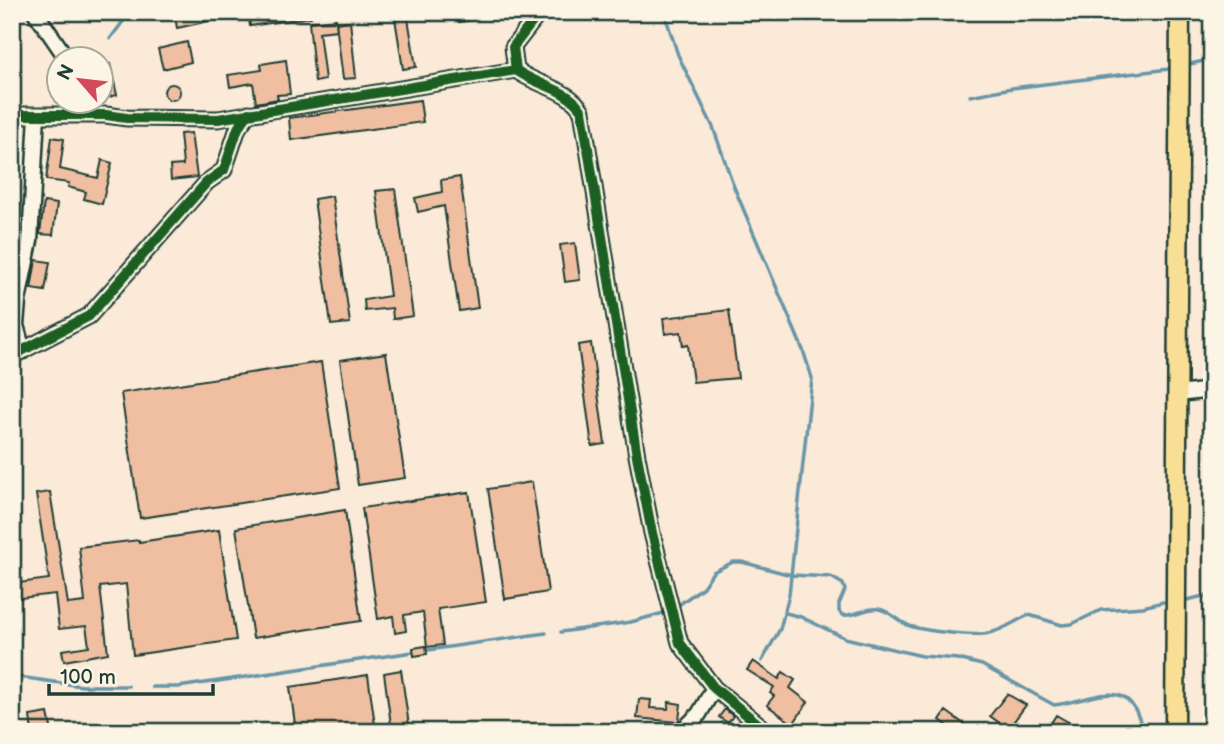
<svg xmlns="http://www.w3.org/2000/svg" width="1224" height="744" font-family="'Balsamiq Sans',sans-serif">
<style>
.lines{fill:none;stroke-linecap:round;stroke-linejoin:round}
.stream{stroke:#6795a8;stroke-width:3.5}
.building{fill:#f0bfa1;stroke:#1f3d34;stroke-width:2}
.minor-casing{stroke:#1f3d34;stroke-width:19}
.major-casing{stroke:#1f3d34;stroke-width:23}
.minor{stroke:#fcf5e5;stroke-width:14}
.major{stroke:#f9df96;stroke-width:18}
.cycleway-casing{stroke:#fcf5e5;stroke-width:15}
.cycleway{stroke:#1b5e20;stroke-width:10}
</style>
<rect width="100%" height="100%" fill="#faead7"/>
<filter id="ink" filterUnits="userSpaceOnUse"><feTurbulence type="fractalNoise" baseFrequency=".0143" numOctaves="2"/><feDisplacementMap in="SourceGraphic" scale="14" xChannelSelector="R" yChannelSelector="G"/><feConvolveMatrix kernelMatrix="1 2 1 2 8 2 1 2 1" color-interpolation-filters="sRGB"/></filter>
<g filter="url(#ink)">
<g class="lines">
<path class="stream" d="M 664,12 L 678,55 L 713,127 L 734,187 L 803,350 L 812,378 L 789,595 L 780,629 L 762,661
M 110,39 L 130,12
M 1186,65 L 1212,59
M 970,96 L 1012,88 L 1169,69
M 1187,600 L 1212,594
M 676,607 L 703,587 L 713,572 L 733,562 L 742,562 L 791,575 L 831,577 L 843,584 L 845,590 L 839,604 L 839,611 L 842,615 C 855,617 866,607 879,609 C 891,611 900,624 913,627 C 928,631 975,637 989,633 C 1004,630 1016,620 1029,615 L 1062,625 L 1072,624 L 1101,610 L 1143,607 L 1163,602
M 786,613 L 801,617 L 845,638 L 922,656 L 958,659 L 982,665 L 1054,705 C 1097,700 1130,672 1143,732
M 561,632 L 631,622 L 667,612
M 428,650 L 546,633
M 12,676 L 82,686 L 128,686
M 152,687 L 178,687 L 413,652
M 718,732 L 723,722"/>
</g>
<path class="building" d="M 185,12 L 231,12 L 232,16 L 177,28 L 175,17 L 185,15 Z
M 248,12 L 310,12 L 311,17 L 250,26 Z
M 394,12 L 407,12 L 416,67 L 403,69 Z
M 458,12 L 488,12 L 489,18 L 459,22 Z
M 336,19 L 337,30 L 319,32 L 325,80 L 315,82 L 309,22 Z
M 350,21 L 356,78 L 343,79 L 336,23 Z
M 187,42 L 191,62 L 163,69 L 158,49 Z
M 286,60 L 290,94 L 277,95 L 278,99 L 256,103 L 253,83 L 230,87 L 228,75 L 262,70 L 261,64 Z
M 110,64 L 117,95 L 105,98 L 102,66 Z
M164 92a8 8 0 1 1 16 0a8 8 0 1 1-16 0Z
M 420,100 L 423,122 L 291,140 L 289,118 Z
M 191,133 L 197,177 L 171,180 L 170,166 L 183,165 L 180,134 Z
M 52,137 L 64,139 L 60,169 L 98,178 L 102,160 L 112,163 L 102,204 L 84,199 L 86,192 L 68,187 L 69,183 L 46,180 Z
M 460,177 L 478,308 L 459,311 L 444,206 L 418,212 L 415,198 L 442,192 L 441,180 Z
M 395,189 L 413,316 L 393,319 L 392,308 L 365,311 L 364,300 L 390,296 L 376,191 Z
M 332,196 L 350,323 L 331,325 L 314,199 Z
M 44,202 L 57,204 L 53,235 L 40,234 Z
M 575,243 L 580,280 L 565,282 L 560,245 Z
M 36,260 L 50,262 L 45,291 L 31,289 Z
M 729,310 L 738,378 L 693,382 L 688,345 L 683,346 L 681,332 L 665,334 L 663,318 Z
M 591,343 L 605,444 L 592,446 L 578,345 Z
M 386,353 L 405,478 L 358,485 L 340,360 Z
M 321,362 L 340,488 L 140,518 L 121,393 Z
M 532,482 L 548,592 L 505,599 L 488,489 Z
M 50,492 L 68,604 L 85,602 L 79,547 L 139,540 L 139,542 L 219,530 L 236,640 L 133,655 L 126,584 L 100,587 L 108,653 L 64,661 L 62,650 L 89,646 L 86,626 L 59,629 L 55,594 L 12,599 L 12,573 L 19,583 L 49,579 L 36,494 Z
M 469,492 L 486,602 L 438,609 L 443,645 L 427,647 L 423,612 L 404,615 L 406,631 L 395,633 L 393,616 L 378,619 L 362,508 Z
M 345,510 L 361,621 L 253,638 L 236,528 Z
M 426,646 L 427,654 L 414,656 L 413,648 Z
M 753,661 L 779,679 L 783,672 L 795,680 L 790,688 L 808,702 L 793,724 L 767,705 L 774,696 L 770,693 L 774,687 L 747,670 Z
M 401,670 L 410,732 L 392,732 L 384,673 Z
M 368,675 L 376,732 L 296,732 L 290,687 Z
M 1007,694 L 1026,705 L 1008,729 L 990,716 Z
M 639,699 L 651,700 L 650,708 L 668,709 L 669,702 L 681,704 L 679,720 L 677,722 L 637,718 Z
M 725,709 L 733,716 L 728,723 L 719,717 Z
M 946,711 L 975,732 L 956,732 L 940,720 Z
M 48,713 L 52,732 L 32,732 L 30,716 Z
M 1056,715 L 1086,732 L 1066,732 L 1051,723 Z"/>
<g class="lines">
<g class="minor-casing">
<path id="minor" d="M 35,12 L 68,60
M 540,12 L 513,47 L 516,70 C 537,86 568,88 582,111 L 637,456 L 652,533 L 680,643 L 714,688 L 768,732
M 12,115 L 106,115 L 127,118 L 218,119 L 516,70
M 23,351 L 16,325 L 18,301 L 30,241 L 37,115
M 12,356 L 89,316 L 207,182 L 224,170 L 238,128 L 249,113
M 1178,394 L 1212,390
M 681,732 L 699,714 L 714,688"/>
</g>
<g class="major-casing">
<path id="major" d="M 1175,732 L 1180,12"/>
</g>
<use href="#minor" class="minor"/>
<use href="#major" class="major"/>
<g class="cycleway-casing">
<path id="cycleway" d="M 540,12 L 513,47 L 516,70 C 537,86 568,88 582,111 L 637,456 L 652,533 L 680,643 L 714,688 L 768,732
M 12,115 L 106,115 L 127,118 L 218,119 L 516,70
M 12,356 L 89,316 L 207,182 L 224,170 L 238,128 L 249,113"/>
</g>
<use href="#cycleway" class="cycleway"/>
</g>
</g>
<rect width="1224" height="744" fill="none" stroke="#fcf5e5" stroke-width="42"/>
<rect x="21" y="21" width="1182" height="702" fill="none" stroke="#1f3d34" stroke-width="2.5" filter="url(#ink)"/>
<g transform="translate(80 80) rotate(298)"><circle r="33" fill="#fcf5e5" stroke="#a4ab9e" stroke-width="2"/>
<path d="M0-5L12 26L0 18L-12 26Z" fill="#d1495b"/>
<text y="-10" font-size="19" font-weight="bold" text-anchor="middle" fill="#1f3d34">N</text>
</g>
<path d="M49 684v10h164v-10" fill="none" stroke="#1f3d34" stroke-width="3.5"/>
<text x="60" y="684" font-size="21" fill="#1f3d34" stroke="#fcf5e5" stroke-width="5" paint-order="stroke">100 m</text>
</svg>
